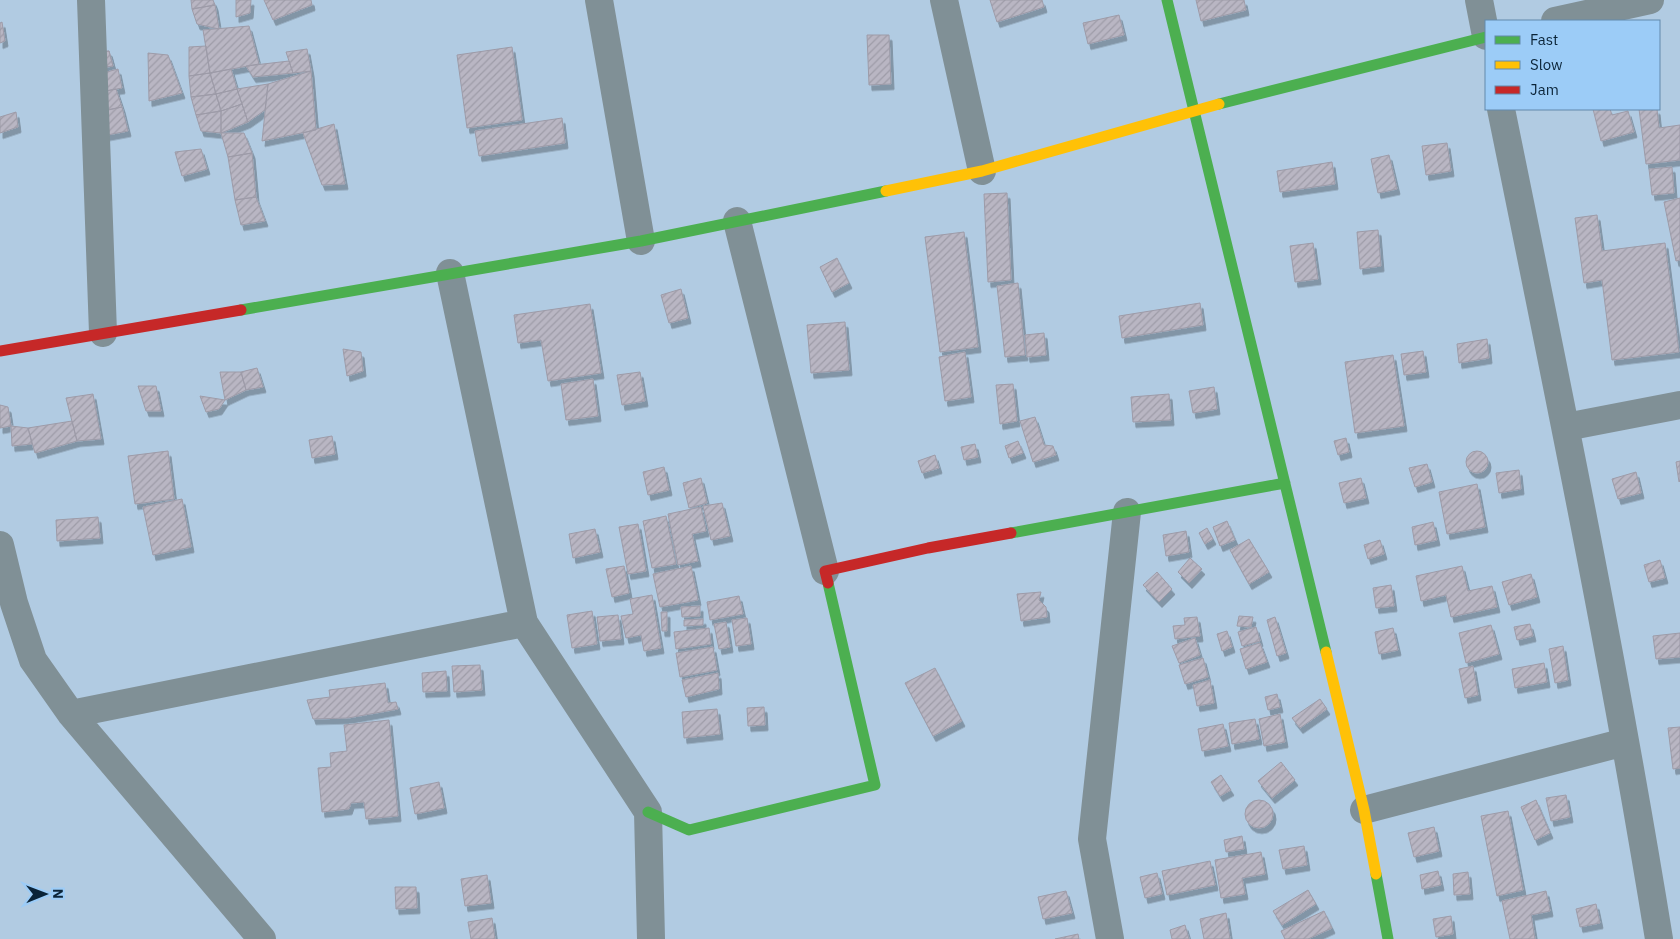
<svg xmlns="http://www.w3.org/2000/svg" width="1680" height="939" font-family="'IBM Plex Sans',sans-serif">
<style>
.building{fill:url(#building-hatch);stroke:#9d9ba8;filter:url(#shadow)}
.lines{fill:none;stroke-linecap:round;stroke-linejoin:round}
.street{stroke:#809096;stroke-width:28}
.fast{stroke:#4caf50;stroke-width:11}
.slow{stroke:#ffc107;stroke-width:11}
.jam{stroke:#c62828;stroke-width:11}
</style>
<defs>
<pattern id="building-hatch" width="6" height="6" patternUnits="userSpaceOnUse" patternTransform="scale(1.25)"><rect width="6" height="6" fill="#b9b6c3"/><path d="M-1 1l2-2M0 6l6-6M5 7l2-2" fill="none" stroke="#9e9ca8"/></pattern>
<filter id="shadow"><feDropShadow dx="3" dy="5.5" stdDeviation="0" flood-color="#0004"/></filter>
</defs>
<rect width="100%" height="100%" fill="#b1cbe2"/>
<path class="building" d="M 191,0 L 213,0 L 215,5 L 192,9 Z
M 236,0 L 251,0 L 250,13 L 236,17 Z
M 264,0 L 311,0 L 312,5 L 273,20 Z
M 990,0 L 1042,0 L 1044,7 L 997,22 Z
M 1196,0 L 1244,0 L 1246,10 L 1201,21 Z
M 215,5 L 219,29 L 197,24 L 192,9 Z
M 1119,15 L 1124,35 L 1088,44 L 1083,23 Z
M 2,22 L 5,41 L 0,43 L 0,23 Z
M 249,26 L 259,64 L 210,73 L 203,30 Z
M 867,35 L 889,35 L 891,84 L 869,85 Z
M 206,46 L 210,73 L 189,76 L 189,47 Z
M 512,47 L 522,120 L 467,128 L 457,55 Z
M 307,49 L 311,71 L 293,73 L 286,52 Z
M 109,51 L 113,66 L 94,69 L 93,53 Z
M 109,51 L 113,66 L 94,69 L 93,53 Z
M 148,53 L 168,55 L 182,93 L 149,101 Z
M 289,61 L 293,73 L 253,77 L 246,66 Z
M 118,69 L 122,88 L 101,92 L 99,74 Z
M 231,69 L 237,89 L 216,94 L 210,73 Z
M 311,71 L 316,130 L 262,141 L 268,84 Z
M 210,73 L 216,94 L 191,97 L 189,76 Z
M 268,84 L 265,110 L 248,122 L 237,89 Z
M 116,89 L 122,107 L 101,111 L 95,93 Z
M 237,89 L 242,104 L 221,111 L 216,94 Z
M 216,94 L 221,111 L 196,115 L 191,97 Z
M 242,104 L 248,122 L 221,133 L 221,111 Z
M 122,107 L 128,131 L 102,136 L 95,113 Z
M 1593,109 L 1610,109 L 1612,115 L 1628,111 L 1634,132 L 1601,141 Z
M 1639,109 L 1657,109 L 1659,128 L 1680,125 L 1680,160 L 1646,164 Z
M 221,111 L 221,133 L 201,131 L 196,115 Z
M 16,112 L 18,127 L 0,133 L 0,117 Z
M 562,118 L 565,143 L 479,156 L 475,131 Z
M 334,124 L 345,184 L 322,185 L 303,133 Z
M 221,133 L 244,133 L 252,153 L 228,157 Z
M 1447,143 L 1451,171 L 1426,175 L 1422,146 Z
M 201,149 L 207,169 L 182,176 L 175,152 Z
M 252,153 L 256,197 L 235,200 L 228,157 Z
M 1389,155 L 1397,189 L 1378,193 L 1371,159 Z
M 1332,162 L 1335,184 L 1280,192 L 1277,171 Z
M 1672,167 L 1674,193 L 1652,195 L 1649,169 Z
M 1007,193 L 1011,280 L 988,282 L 984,194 Z
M 256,197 L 265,221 L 241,225 L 235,200 Z
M 1680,198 L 1680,260 L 1676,261 L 1664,202 Z
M 1597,215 L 1602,251 L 1665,243 L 1679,352 L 1612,360 L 1602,280 L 1584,283 L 1575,218 Z
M 1378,230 L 1381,266 L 1360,269 L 1357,232 Z
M 964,232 L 978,347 L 940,352 L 925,237 Z
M 1313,243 L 1318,279 L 1295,282 L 1290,246 Z
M 837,258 L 849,283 L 832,292 L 820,267 Z
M 1018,283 L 1025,355 L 1005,357 L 997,286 Z
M 681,289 L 688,318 L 669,323 L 661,295 Z
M 1200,303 L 1203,325 L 1122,338 L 1119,316 Z
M 590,304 L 601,373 L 548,381 L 541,340 L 518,343 L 514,315 Z
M 845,322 L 849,370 L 811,373 L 807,325 Z
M 1044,333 L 1046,355 L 1027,357 L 1025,335 Z
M 1487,339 L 1489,358 L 1459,363 L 1457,344 Z
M 343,349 L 361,352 L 363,371 L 347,376 Z
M 1423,351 L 1426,372 L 1404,375 L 1401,354 Z
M 965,352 L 971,397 L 945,401 L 939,357 Z
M 1393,355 L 1404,426 L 1355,433 L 1345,362 Z
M 257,368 L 263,387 L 246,390 L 241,372 Z
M 220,372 L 241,372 L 246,390 L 225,400 Z
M 640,372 L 645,401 L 622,405 L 617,375 Z
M 593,379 L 598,416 L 566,420 L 561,384 Z
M 1013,384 L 1017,421 L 1000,424 L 996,385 Z
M 138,386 L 156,386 L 161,411 L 146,411 Z
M 1214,387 L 1217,409 L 1193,413 L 1189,391 Z
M 93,394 L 101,439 L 77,441 L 66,398 Z
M 1169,394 L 1171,420 L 1133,422 L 1131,397 Z
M 200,396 L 225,400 L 219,409 L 206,412 Z
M 0,405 L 8,407 L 11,426 L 0,428 Z
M 1035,417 L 1044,445 L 1053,446 L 1056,455 L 1033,462 L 1020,421 Z
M 72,421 L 77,441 L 35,453 L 28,428 Z
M 11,426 L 28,428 L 32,444 L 12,446 Z
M 332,436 L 335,454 L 312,458 L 309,440 Z
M 1346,438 L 1349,452 L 1338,455 L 1334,441 Z
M 1018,441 L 1023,453 L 1009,458 L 1005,446 Z
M 975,444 L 978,457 L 964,460 L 961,447 Z
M 168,451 L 174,499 L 135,504 L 128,456 Z
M1466 462a11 11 0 1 1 22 0a11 11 0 1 1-22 0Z
M 935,455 L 939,468 L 922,473 L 918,461 Z
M 1680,461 L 1680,481 L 1679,482 L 1676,462 Z
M 1427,464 L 1432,482 L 1415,487 L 1409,468 Z
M 664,467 L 669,490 L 648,495 L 643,472 Z
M 1519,470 L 1521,489 L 1499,493 L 1496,473 Z
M 1636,472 L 1641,493 L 1618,499 L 1612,479 Z
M 701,478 L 707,503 L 689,508 L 683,483 Z
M 1361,478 L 1366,498 L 1344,503 L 1339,483 Z
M 1477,484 L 1485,527 L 1447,534 L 1439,492 Z
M 182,499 L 191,547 L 153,555 L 143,507 Z
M 722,503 L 730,536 L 711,540 L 703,506 Z
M 701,507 L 706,531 L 692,534 L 698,561 L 678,565 L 668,514 Z
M 666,516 L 676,564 L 652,568 L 643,521 Z
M 98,517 L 100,538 L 57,541 L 56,520 Z
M 1227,521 L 1235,540 L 1220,546 L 1213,527 Z
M 1433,522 L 1437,540 L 1415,545 L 1412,527 Z
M 638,524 L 646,571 L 628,574 L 619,527 Z
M 1207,528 L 1213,539 L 1205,544 L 1199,533 Z
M 595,529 L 600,552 L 573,558 L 569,534 Z
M 1186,531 L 1189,552 L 1166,556 L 1163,535 Z
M 1249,539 L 1269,572 L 1249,584 L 1230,550 Z
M 1380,540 L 1384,554 L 1368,559 L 1364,545 Z
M 1190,558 L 1202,569 L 1189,583 L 1178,572 Z
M 1660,560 L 1665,578 L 1649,582 L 1644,565 Z
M 624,566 L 629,593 L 612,597 L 606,569 Z
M 691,566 L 698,600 L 660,607 L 653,574 Z
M 1462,566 L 1468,591 L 1492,586 L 1497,607 L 1451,617 L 1446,595 L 1421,601 L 1416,576 Z
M 1157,572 L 1172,589 L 1159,602 L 1143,585 Z
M 1531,574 L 1537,597 L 1509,605 L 1502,582 Z
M 1391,585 L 1394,606 L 1376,608 L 1373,588 Z
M 1041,592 L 1039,600 L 1046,607 L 1047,617 L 1021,621 L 1017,594 Z
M 652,595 L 661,648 L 644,651 L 641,635 L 626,638 L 621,616 L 633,614 L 630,599 Z
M 739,596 L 743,614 L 710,620 L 707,602 Z
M 700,606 L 700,616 L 682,617 L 681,607 Z
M 592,611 L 597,644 L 572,648 L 567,615 Z
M 661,612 L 667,612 L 667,631 L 662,631 Z
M 618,615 L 621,639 L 600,641 L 597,617 Z
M 1239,616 L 1253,617 L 1251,627 L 1237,626 Z
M 1197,617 L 1200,636 L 1175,639 L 1173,626 L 1185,625 L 1184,618 Z
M 1275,617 L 1286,653 L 1277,656 L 1267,620 Z
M 747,618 L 751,644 L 736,646 L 732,620 Z
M 703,619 L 703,625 L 684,626 L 684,620 Z
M 726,622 L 730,647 L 719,649 L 714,624 Z
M 1530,624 L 1533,636 L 1517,640 L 1514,627 Z
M 1491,625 L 1499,654 L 1466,663 L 1459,633 Z
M 1256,627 L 1260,641 L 1242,646 L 1238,632 Z
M 709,628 L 711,644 L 676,649 L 674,632 Z
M 1393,628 L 1398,650 L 1379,654 L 1375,632 Z
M 1227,631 L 1232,647 L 1222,651 L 1217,634 Z
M 1680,633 L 1680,657 L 1656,659 L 1653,636 Z
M 1195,638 L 1200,655 L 1179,663 L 1172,646 Z
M 1260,643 L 1267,662 L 1246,669 L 1240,649 Z
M 1563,646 L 1568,680 L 1555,683 L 1549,649 Z
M 713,647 L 717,670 L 680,677 L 676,653 Z
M 1203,658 L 1208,677 L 1185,684 L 1179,665 Z
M 1544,663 L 1547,682 L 1515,688 L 1512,669 Z
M 480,665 L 482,690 L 454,692 L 452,666 Z
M 1473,666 L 1478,695 L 1465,698 L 1459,669 Z
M 935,668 L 962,721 L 933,736 L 905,683 Z
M 446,671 L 447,691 L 423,692 L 422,673 Z
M 718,673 L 719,689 L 686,697 L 682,680 Z
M 1210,680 L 1214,703 L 1197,706 L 1193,685 Z
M 385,683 L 388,703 L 396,702 L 398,709 L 348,718 L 313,719 L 307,700 L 330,697 L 329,690 Z
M 1277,694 L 1280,707 L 1268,710 L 1265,697 Z
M 1320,699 L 1327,709 L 1300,728 L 1292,718 Z
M 764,707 L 765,725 L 748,726 L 747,708 Z
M 717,709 L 720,734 L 684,738 L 682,712 Z
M 1280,714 L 1285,742 L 1264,746 L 1259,719 Z
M 1255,719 L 1259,739 L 1232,744 L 1229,723 Z
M 389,720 L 398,816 L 366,819 L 364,802 L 351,803 L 349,809 L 322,812 L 318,768 L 331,767 L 330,753 L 347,751 L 344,725 Z
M 1223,724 L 1228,746 L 1202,751 L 1198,729 Z
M 1680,727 L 1680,768 L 1673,769 L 1668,728 Z
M 1281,762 L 1295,780 L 1272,798 L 1258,781 Z
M 1221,775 L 1231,790 L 1220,796 L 1211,782 Z
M 439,782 L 444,808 L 415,814 L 410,788 Z
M 1566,795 L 1570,817 L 1551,821 L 1546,798 Z
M 1536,800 L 1550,833 L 1535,840 L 1521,807 Z
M1245 814a14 14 0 1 1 28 0a14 14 0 1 1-28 0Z
M 1508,811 L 1523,890 L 1497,896 L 1481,816 Z
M 1434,827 L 1439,851 L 1414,857 L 1408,833 Z
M 1242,836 L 1244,849 L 1226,852 L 1224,840 Z
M 1304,846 L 1307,865 L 1283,869 L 1279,850 Z
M 1261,852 L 1265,874 L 1242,878 L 1245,894 L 1221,898 L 1215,860 Z
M 1210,861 L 1215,885 L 1167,895 L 1162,871 Z
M 1438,871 L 1441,885 L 1422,889 L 1420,875 Z
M 1468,872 L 1470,894 L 1454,895 L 1453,874 Z
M 1157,873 L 1162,894 L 1145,898 L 1140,877 Z
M 487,875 L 491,903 L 465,906 L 461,879 Z
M 395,887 L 416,887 L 417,908 L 396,909 Z
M 1308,890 L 1316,904 L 1282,925 L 1273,911 Z
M 1066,891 L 1072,913 L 1043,919 L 1038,897 Z
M 1546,891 L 1550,911 L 1531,915 L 1535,939 L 1510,939 L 1502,901 Z
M 1596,904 L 1600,923 L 1580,927 L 1576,909 Z
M 1324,911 L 1332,928 L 1308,939 L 1285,939 L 1281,931 Z
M 1226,913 L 1230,939 L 1204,939 L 1200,919 Z
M 1451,916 L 1453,934 L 1436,937 L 1433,919 Z
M 492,918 L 495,939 L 471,939 L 468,922 Z
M 1185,925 L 1189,939 L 1172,939 L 1170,930 Z
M 1078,934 L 1079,939 L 1055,939 Z"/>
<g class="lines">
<path class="street" d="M 91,0 L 103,333
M 599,0 L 641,241
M 944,0 L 982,171
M 1479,0 L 1486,36
M 1555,21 L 1650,0
M 1501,109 C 1557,385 1614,661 1659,939
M 737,221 L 825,571
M 450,273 L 524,623 L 648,812 L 651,939
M 1566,427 L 1680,405
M 0,545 L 14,603 L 33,660 L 71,714 L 262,939
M 71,714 L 524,623
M 1364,810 L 1625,742
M 1110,939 L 1092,839 L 1127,512"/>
<path class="fast" d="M 1167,0 L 1326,652
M 1219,104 L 1486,37
M 241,310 L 641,241 L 886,191
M 1011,533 L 1285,483
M 648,812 L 689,830 L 875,785 L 828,583
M 1376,874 L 1388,939"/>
<path class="slow" d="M 886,191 L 982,171 L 1219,104
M 1326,652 L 1364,810 L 1376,874"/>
<path class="jam" d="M 0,351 L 241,310
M 828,583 L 825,571 L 928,548 L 1011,533"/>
</g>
<rect x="1485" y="20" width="175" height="90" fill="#9cccf7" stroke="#6289ab"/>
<rect x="1495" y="36" width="25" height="8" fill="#4caf50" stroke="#6289ab"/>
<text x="1530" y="45" font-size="15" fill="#0b2438">Fast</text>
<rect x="1495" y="61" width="25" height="8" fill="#ffc107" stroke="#6289ab"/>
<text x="1530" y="70" font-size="15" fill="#0b2438">Slow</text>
<rect x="1495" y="86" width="25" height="8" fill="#c62828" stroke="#6289ab"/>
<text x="1530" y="95" font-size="15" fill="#0b2438">Jam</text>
<g transform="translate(45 894) rotate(89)" stroke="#9cccf7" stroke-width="4" paint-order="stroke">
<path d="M0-4L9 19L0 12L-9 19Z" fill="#0b2438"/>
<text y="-8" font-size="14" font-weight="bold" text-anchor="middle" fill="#0b2438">N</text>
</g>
</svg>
